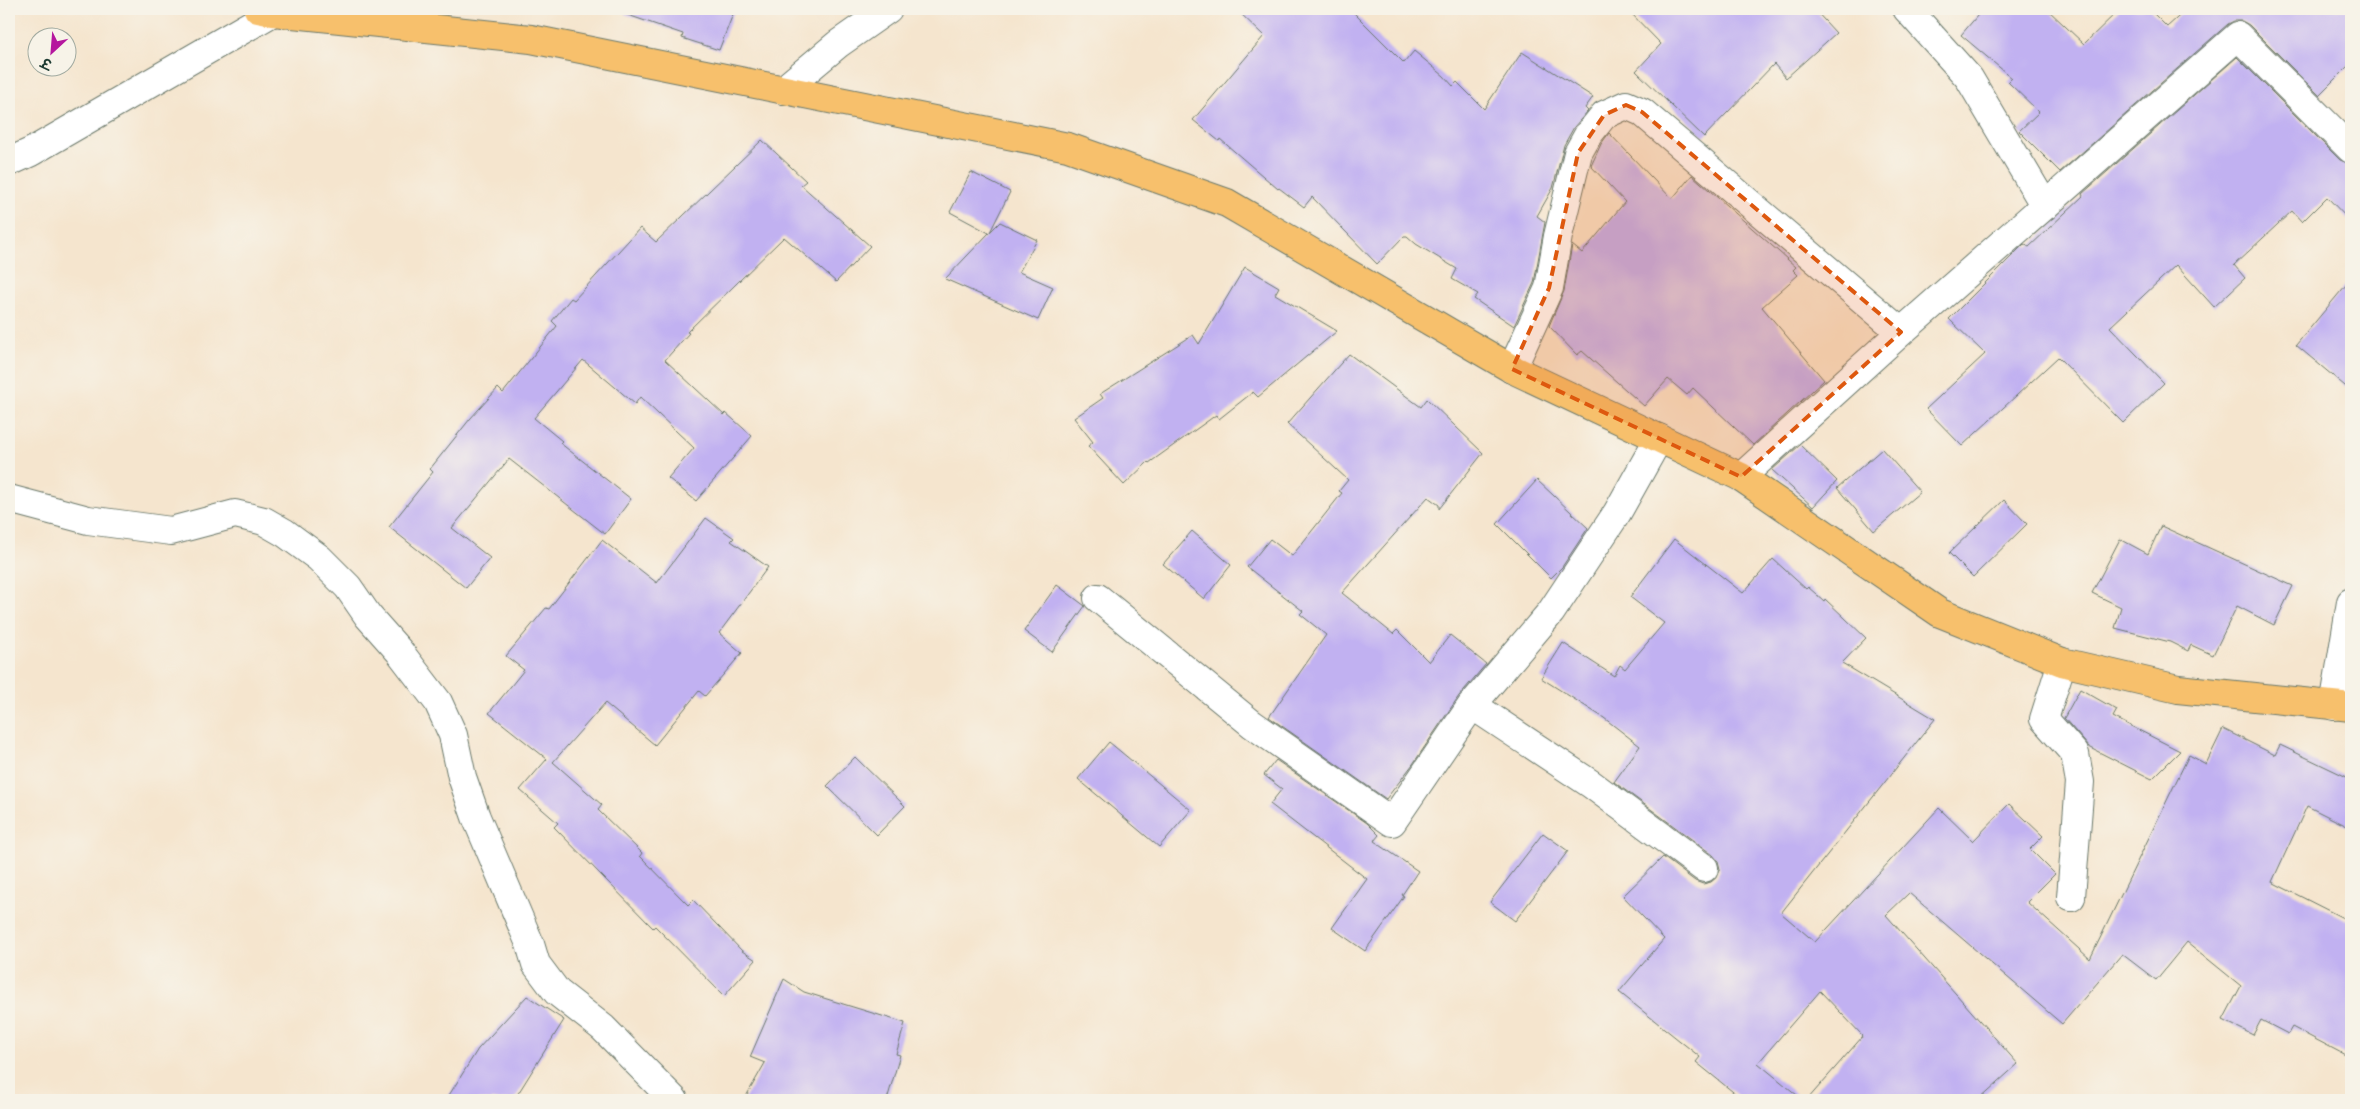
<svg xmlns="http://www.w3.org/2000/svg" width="2360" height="1109" font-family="Mynerve,'Playpen Sans Deva',sans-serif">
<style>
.building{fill:#c1b1f1}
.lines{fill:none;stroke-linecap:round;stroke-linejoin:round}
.minor-casing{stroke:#6a786a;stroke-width:30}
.primary-casing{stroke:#6a786a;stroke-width:30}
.minor{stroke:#fff;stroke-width:28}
.primary{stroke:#f7c06c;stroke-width:28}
.marked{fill:#de580e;fill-opacity:0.2;stroke:#de580e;stroke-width:4;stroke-dasharray:10 6;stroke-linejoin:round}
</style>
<rect width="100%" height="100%" fill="#f7f3e8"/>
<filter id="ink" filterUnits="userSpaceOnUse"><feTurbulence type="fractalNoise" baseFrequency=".02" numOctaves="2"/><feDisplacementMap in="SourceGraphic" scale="10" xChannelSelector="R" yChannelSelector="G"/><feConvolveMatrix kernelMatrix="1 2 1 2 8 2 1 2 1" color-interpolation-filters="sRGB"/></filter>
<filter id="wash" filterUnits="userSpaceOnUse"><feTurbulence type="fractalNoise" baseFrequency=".0096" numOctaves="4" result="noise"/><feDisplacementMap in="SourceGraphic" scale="20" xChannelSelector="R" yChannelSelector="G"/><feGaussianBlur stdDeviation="1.12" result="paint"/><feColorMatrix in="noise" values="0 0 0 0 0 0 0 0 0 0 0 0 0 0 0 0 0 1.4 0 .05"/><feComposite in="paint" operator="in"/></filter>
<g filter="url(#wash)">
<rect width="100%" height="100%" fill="#f5e5ce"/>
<g id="blocks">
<path class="building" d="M 625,9 L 735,9 L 719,50 L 682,38 L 683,34 L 625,14 Z
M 1236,9 L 1350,9 L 1404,63 L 1414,51 L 1444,76 L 1453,86 L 1457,82 L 1484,109 L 1522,52 L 1593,97 L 1585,108 L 1588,111 L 1574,127 L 1564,145 L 1553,188 L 1537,216 L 1545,222 L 1534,283 L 1514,326 L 1474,299 L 1478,294 L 1452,279 L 1457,269 L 1416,244 L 1407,236 L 1404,236 L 1377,264 L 1312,197 L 1304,207 L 1279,188 L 1278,189 L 1220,139 L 1219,141 L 1193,120 L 1264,36 Z
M 1627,9 L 1814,9 L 1836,33 L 1786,78 L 1774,64 L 1704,137 L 1636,71 L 1661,44 Z
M 1983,9 L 2047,9 L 2084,44 L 2120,9 L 2149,9 L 2167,27 L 2187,9 L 2351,9 L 2351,63 L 2319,95 L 2249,25 L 2242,21 L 2234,21 L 2228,24 L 2060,172 L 2019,131 L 2039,112 L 2008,82 L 2012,78 L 1961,35 Z
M 2237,57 L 2340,160 L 2351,164 L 2351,222 L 2327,197 L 2302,222 L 2292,211 L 2234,265 L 2245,278 L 2214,307 L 2176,265 L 2110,327 L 2164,383 L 2123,423 L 2058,357 L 1962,446 L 1926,409 L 1985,354 L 1949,319 L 2024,244 L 2029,247 L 2083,196 L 2082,194 Z
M 1609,133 L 1672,199 L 1692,175 L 1796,267 L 1793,270 L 1798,275 L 1762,307 L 1824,380 L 1753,445 L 1693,388 L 1687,395 L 1668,379 L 1644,406 L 1582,351 L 1577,355 L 1549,326 L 1564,291 L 1572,245 L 1582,253 L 1625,202 L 1591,166 L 1601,144 Z
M 762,140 L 806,181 L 801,185 L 870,246 L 836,282 L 784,237 L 687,332 L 689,333 L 665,360 L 724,415 L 726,413 L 752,436 L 696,501 L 668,478 L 694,448 L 640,397 L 635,404 L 583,360 L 534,418 L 562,441 L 560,443 L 631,499 L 605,534 L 509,459 L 452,528 L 490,558 L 466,588 L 389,527 L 433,472 L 430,469 L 470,419 L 498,388 L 503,393 L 557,326 L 552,321 L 571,298 L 574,300 L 640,228 L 656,242 Z
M 971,172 L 1010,192 L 990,232 L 1000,222 L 1037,240 L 1019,272 L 1053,287 L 1038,320 L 945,279 L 989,233 L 950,212 Z
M 1245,267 L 1279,287 L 1275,294 L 1337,331 L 1258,397 L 1253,392 L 1219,419 L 1216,415 L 1149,463 L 1148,462 L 1124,485 L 1088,446 L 1093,442 L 1074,418 L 1103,398 L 1100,394 L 1193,335 L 1199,344 Z
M 2351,279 L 2351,391 L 2296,345 Z
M 1349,354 L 1421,407 L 1427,399 L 1483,453 L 1439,509 L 1439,505 L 1428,497 L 1342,593 L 1393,634 L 1397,630 L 1429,662 L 1450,635 L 1486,664 L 1459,696 L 1413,764 L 1386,799 L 1269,717 L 1326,635 L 1300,614 L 1303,611 L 1247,567 L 1270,539 L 1292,556 L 1342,493 L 1339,491 L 1348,480 L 1287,424 Z
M 1800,445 L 1837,481 L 1813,507 L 1772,470 Z
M 1882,449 L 1920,492 L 1874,531 L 1837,488 Z
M 1537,480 L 1588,528 L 1562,567 L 1551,578 L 1497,524 Z
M 2004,500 L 2027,524 L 1973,577 L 1949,553 Z
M 706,518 L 734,538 L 731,541 L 768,567 L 719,633 L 742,653 L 705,696 L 699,691 L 655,745 L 605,703 L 553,762 L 602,805 L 598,810 L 642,853 L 640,856 L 688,905 L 693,900 L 742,951 L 756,960 L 724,996 L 655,926 L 653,928 L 554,827 L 558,823 L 520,790 L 547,759 L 489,713 L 524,670 L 506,656 L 546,608 L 549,609 L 602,540 L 657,583 Z
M 2161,526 L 2293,586 L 2274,625 L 2237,606 L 2213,655 L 2191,645 L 2188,651 L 2170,642 L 2115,628 L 2121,607 L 2092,593 L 2120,539 L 2148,554 Z
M 1192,531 L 1231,565 L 1204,599 L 1163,564 Z
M 1674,539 L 1743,593 L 1773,559 L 1806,589 L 1808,587 L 1824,601 L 1825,599 L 1866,638 L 1842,663 L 1935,719 L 1781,913 L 1815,942 L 1939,808 L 1973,841 L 2009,804 L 2043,836 L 2030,849 L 2055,874 L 2027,902 L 2090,959 L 2189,755 L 2206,764 L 2223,729 L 2275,755 L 2280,745 L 2351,779 L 2351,828 L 2307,806 L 2272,882 L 2351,922 L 2351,1058 L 2292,1027 L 2288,1034 L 2261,1020 L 2253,1035 L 2223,1020 L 2241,986 L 2187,942 L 2156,980 L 2122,954 L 2062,1024 L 1909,893 L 1886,915 L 2018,1064 L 1978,1100 L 1807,1100 L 1863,1036 L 1820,991 L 1758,1063 L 1803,1100 L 1743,1100 L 1696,1062 L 1700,1057 L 1619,992 L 1664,939 L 1623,896 L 1663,857 L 1695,881 L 1703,884 L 1711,882 L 1717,877 L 1720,869 L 1718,861 L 1713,855 L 1614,782 L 1640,746 L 1604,718 L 1541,678 L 1563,643 L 1614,676 L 1620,665 L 1625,669 L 1664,623 L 1630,597 Z
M 1057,585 L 1085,606 L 1052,652 L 1024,631 Z
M 2080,689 L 2117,710 L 2113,717 L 2180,751 L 2152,779 L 2089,747 L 2064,718 Z
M 1109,742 L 1191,810 L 1159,847 L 1078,779 Z
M 855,757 L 905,806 L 877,835 L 827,786 Z
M 1276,760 L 1367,823 L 1379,835 L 1374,841 L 1418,871 L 1402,895 L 1404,896 L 1365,951 L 1332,928 L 1367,879 L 1270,804 L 1282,789 L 1264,775 Z
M 1543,833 L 1568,851 L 1515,921 L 1490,902 Z
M 784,979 L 804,992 L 905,1023 L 896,1054 L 900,1055 L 887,1100 L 744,1100 L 765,1063 L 750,1057 Z
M 527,996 L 564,1020 L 514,1100 L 446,1100 L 478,1049 Z"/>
</g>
</g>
<g filter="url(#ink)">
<use href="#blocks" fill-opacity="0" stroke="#6a786a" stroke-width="1"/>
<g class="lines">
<g class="minor-casing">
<path id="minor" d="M 1907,9 L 1969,78 L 2045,206
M 783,90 L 838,44 L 888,9
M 9,162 L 31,152 L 273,12
M 1512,369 L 1549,288 L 1558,236 L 1578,153 L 1588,135 L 1604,115 L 1626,105 L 1642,112 L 1901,332
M 1741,477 L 1901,332 L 2238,36 L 2351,149
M 9,499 L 88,520 L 171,531 L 235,514 L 264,521 L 285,533 L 319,558 L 348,587 L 368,616 L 399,651 L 438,702 L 453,735 L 462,777 L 476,817 L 530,944 L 536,964 L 557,992 L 603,1028 L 674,1100
M 1098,598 L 1252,724 L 1392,822 L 1472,705 L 1551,612 L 1617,513 L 1659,438
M 2062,662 L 2044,719 L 2075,754 L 2080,782 L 2071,897
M 1472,705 L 1591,784 L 1704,868
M 2334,706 L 2351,602"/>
</g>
<g class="primary-casing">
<path id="primary" d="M 258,9 L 273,12 L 531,39 L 1068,147 L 1227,203 L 1512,369 L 1741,477 L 1940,613 L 2062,662 L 2178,689 L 2351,707"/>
</g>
<use href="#minor" class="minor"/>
<use href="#primary" class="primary"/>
</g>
</g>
<path class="marked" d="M 1626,105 L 1642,112 L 1901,332 L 1741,477 L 1512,369 L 1549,288 L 1578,153 L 1604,115 Z"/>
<rect width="2360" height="1109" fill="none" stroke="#f7f3e8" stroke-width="30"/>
<g transform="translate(52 52) rotate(206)"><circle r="24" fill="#f7f3e8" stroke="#a1aaa0"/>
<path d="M0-4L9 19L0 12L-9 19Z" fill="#b5179e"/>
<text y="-8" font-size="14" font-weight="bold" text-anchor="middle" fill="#1f3d34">उ</text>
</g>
</svg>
